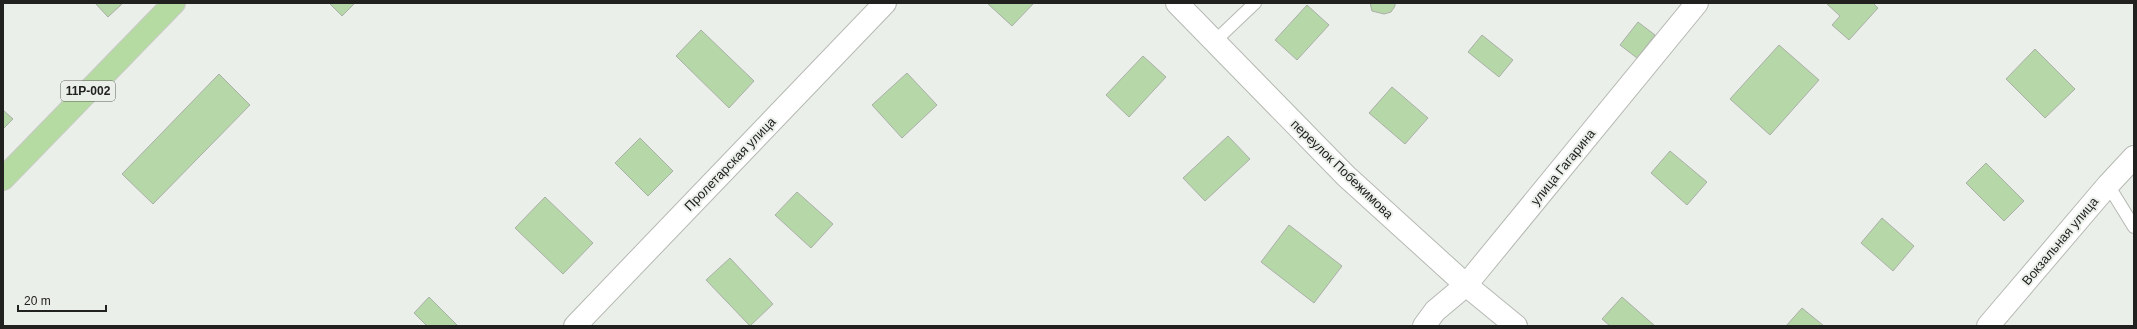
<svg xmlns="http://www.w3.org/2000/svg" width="2137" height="329" font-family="Helvetica,sans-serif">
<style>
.building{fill:#b6d7a7;stroke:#abafa9}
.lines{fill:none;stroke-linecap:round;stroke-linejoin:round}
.service-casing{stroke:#b5b9b3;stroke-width:14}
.minor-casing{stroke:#b5b9b3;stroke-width:24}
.primary-casing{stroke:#cacac9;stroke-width:24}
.service{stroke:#fff;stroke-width:12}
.minor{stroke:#fff;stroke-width:22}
.primary{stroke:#b5daa2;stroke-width:22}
.labels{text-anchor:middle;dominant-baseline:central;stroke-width:4;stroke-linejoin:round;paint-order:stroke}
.shield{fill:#ebefe9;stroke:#5e605c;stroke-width:1}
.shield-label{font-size:12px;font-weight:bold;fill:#212220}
.street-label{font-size:13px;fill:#212220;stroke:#ebefe9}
</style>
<rect width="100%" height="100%" fill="#ebefe9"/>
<path class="building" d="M 95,3 L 123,3 L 108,17 Z
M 329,3 L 355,3 L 342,16 Z
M 987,3 L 1034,3 L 1012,26 Z
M 1370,3 L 1395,3 L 1395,6 L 1391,12 L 1384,14 L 1372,11 Z
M 1826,3 L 1873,3 L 1878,8 L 1849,40 L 1832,25 L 1840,16 Z
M 1307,5 L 1329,25 L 1297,60 L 1275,40 Z
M 1638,22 L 1655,35 L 1637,58 L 1620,45 Z
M 701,30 L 754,81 L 729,108 L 676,56 Z
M 1482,35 L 1513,60 L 1499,77 L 1468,52 Z
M 1779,45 L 1819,80 L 1770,135 L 1730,99 Z
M 2035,49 L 2075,89 L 2045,118 L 2006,79 Z
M 1143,56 L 1166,77 L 1129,117 L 1106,95 Z
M 907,73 L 937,105 L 902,138 L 872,105 Z
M 219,74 L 250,105 L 153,204 L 122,174 Z
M 1392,87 L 1428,118 L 1405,144 L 1369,113 Z
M 3,110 L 13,119 L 3,129 Z
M 1228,136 L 1250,159 L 1205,201 L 1183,178 Z
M 640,138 L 673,171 L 648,196 L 615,163 Z
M 1670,151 L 1707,182 L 1687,205 L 1651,173 Z
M 1986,163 L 2024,201 L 2004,221 L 1966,183 Z
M 797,192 L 833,224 L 811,248 L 775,215 Z
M 545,197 L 593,243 L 563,274 L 515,228 Z
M 1882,218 L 1914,246 L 1893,271 L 1861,243 Z
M 1289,225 L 1342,266 L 1314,303 L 1261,262 Z
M 730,258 L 773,304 L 750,326 L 706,280 Z
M 429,297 L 458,326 L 427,326 L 414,313 Z
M 1622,297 L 1655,326 L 1610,326 L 1602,319 Z
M 1802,308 L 1824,326 L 1786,326 Z"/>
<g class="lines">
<g class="service-casing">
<path id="service" d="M 1215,41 L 1255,3
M 2108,185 L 2134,227"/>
</g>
<g class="minor-casing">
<path id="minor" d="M 1177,3 L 1346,176 L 1466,285 L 1516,326
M 575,326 L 885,3
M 1424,326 L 1435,311 L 1466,285 L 1697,3
M 1988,326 L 2108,185 L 2134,157"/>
</g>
<g class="primary-casing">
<path id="primary" d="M 3,179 L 174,3"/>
</g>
<use href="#service" class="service"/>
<use href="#minor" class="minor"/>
<use href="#primary" class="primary"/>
</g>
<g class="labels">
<rect class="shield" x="61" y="81" width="54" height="20" rx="3"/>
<g class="shield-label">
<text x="88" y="91">11Р-002</text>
</g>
<g class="street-label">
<text transform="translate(730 164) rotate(-46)">Пролетарская улица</text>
<text transform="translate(1563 167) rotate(-51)">улица Гагарина</text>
<text transform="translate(1342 169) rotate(44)">переулок Побежимова</text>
<text transform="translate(2060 241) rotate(-50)">Вокзальная улица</text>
</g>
</g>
<rect width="2137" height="329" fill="none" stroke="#212220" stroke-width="8"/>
<path d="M18 305v6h88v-6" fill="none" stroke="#212220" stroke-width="2"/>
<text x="24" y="305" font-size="12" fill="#212220" stroke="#ebefe9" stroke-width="3" paint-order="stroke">20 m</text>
</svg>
